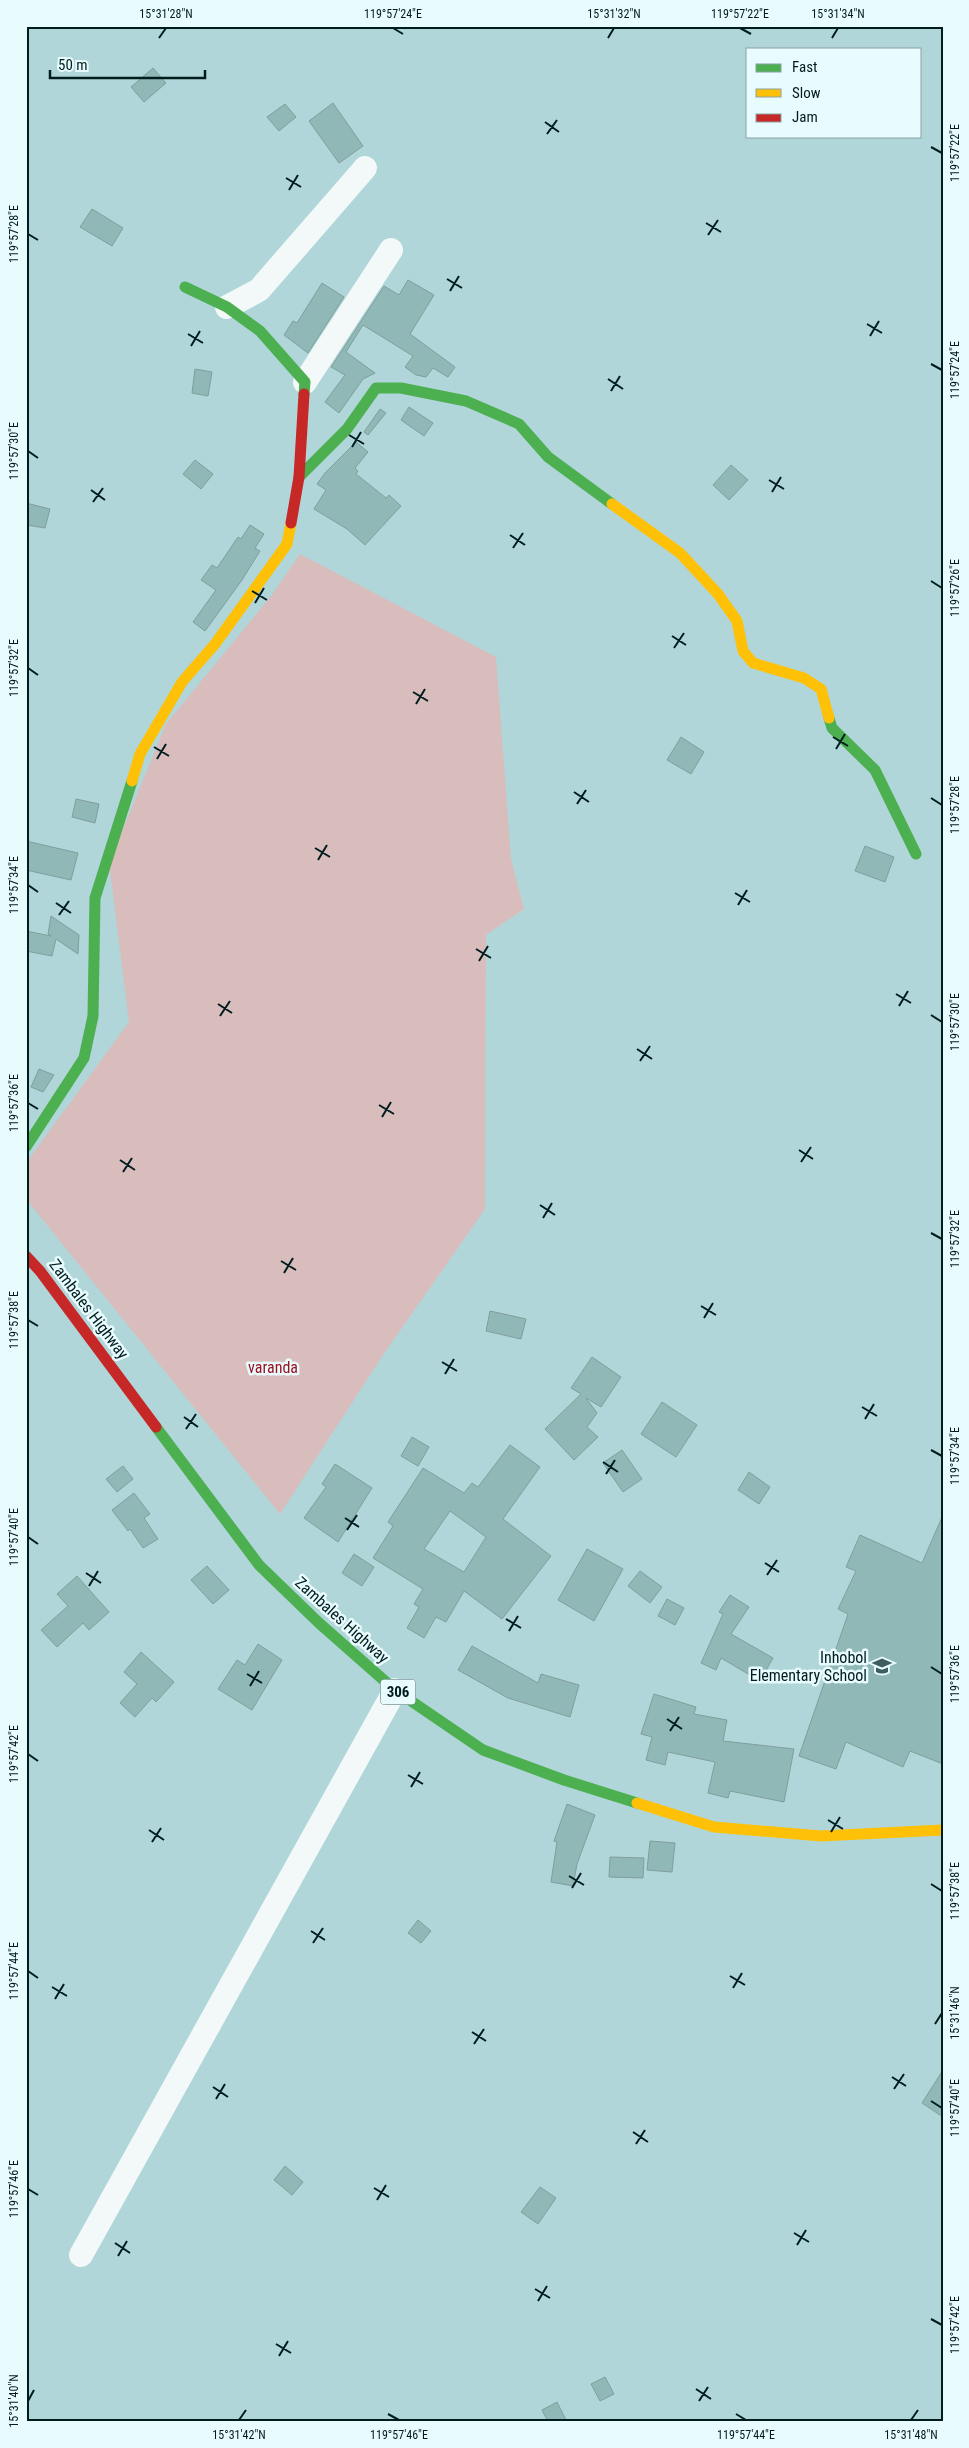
<svg xmlns="http://www.w3.org/2000/svg" width="969" height="2448" font-family="'Roboto Condensed',sans-serif">
<style>
.green{fill:#d8bdbc}
.building{fill:#90b8b6;stroke:#809e9e;fill-rule:evenodd}
.lines{fill:none;stroke-linecap:round;stroke-linejoin:round}
.street{stroke:#f3f9f9;stroke-width:24}
.fast{stroke:#4caf50;stroke-width:11}
.slow{stroke:#ffc107;stroke-width:11}
.jam{stroke:#c62828;stroke-width:11}
.ticks{fill:none;stroke:#001c1e;stroke-width:2}
.labels{text-anchor:middle;dominant-baseline:central;stroke-width:5;stroke-linejoin:round;paint-order:stroke}
.shield{fill:#e8fbfd;stroke:#465f61;stroke-width:1}
.shield-label{font-size:15px;font-weight:bold;fill:#001c1e}
.street-label{font-size:16px;fill:#001c1e;stroke:#e8fbfd}
.park-label{font-size:16px;fill:#9b1323;stroke:#e8fbfd}
.poi-label{font-size:16px;fill:#001c1e;stroke:#e8fbfd;text-anchor:end}
.neatline{fill:none;stroke:#001c1e;stroke-width:2}
.ticks-label{font-size:12px;text-anchor:middle;fill:#001c1e}
</style>
<rect width="100%" height="100%" fill="#b0d6d9"/>
<path class="green" d="M 300,554 L 496,657 L 511,859 L 524,909 L 486,935 L 485,1209 L 383,1355 L 280,1514 L 26,1199 L 26,1163 L 129,1022 L 109,863 L 166,724 L 271,596 Z"/>
<path class="building" d="M 153,68 L 166,83 L 144,102 L 131,87 Z
M 333,103 L 363,146 L 339,163 L 309,121 Z
M 285,104 L 296,117 L 279,131 L 267,117 Z
M 92,209 L 123,228 L 112,246 L 80,227 Z
M 408,280 L 434,295 L 410,334 L 455,367 L 448,377 L 433,368 L 426,377 L 416,375 L 405,367 L 413,356 L 363,325 L 346,352 L 375,373 L 363,379 L 339,413 L 325,402 L 345,375 L 331,367 L 384,286 L 399,295 Z
M 322,283 L 344,297 L 308,353 L 284,335 L 293,321 L 297,323 Z
M 195,369 L 212,372 L 208,396 L 192,393 Z
M 409,407 L 433,423 L 424,436 L 401,420 Z
M 380,409 L 386,413 L 368,435 L 364,432 Z
M 356,442 L 368,452 L 355,468 L 358,471 L 356,474 L 386,498 L 389,495 L 401,506 L 365,545 L 347,529 L 314,509 L 326,490 L 317,484 L 325,473 Z
M 195,460 L 213,474 L 201,489 L 183,474 Z
M 731,465 L 748,480 L 729,500 L 713,485 Z
M 26,503 L 50,509 L 45,528 L 26,525 Z
M 250,525 L 264,534 L 255,548 L 260,551 L 242,580 L 205,631 L 193,622 L 216,590 L 201,580 L 212,565 L 217,568 L 238,537 L 241,539 Z
M 681,737 L 704,752 L 691,774 L 667,760 Z
M 76,799 L 99,804 L 95,823 L 72,817 Z
M 26,841 L 78,853 L 71,880 L 26,870 Z
M 865,846 L 894,857 L 885,882 L 855,871 Z
M 51,916 L 79,935 L 78,954 L 56,939 L 52,956 L 26,951 L 26,931 L 51,936 L 48,934 Z
M 39,1069 L 54,1075 L 43,1092 L 31,1087 Z
M 490,1311 L 526,1319 L 521,1339 L 486,1331 Z
M 592,1357 L 621,1377 L 601,1407 L 586,1398 L 597,1413 L 587,1427 L 598,1437 L 574,1460 L 545,1429 L 581,1394 L 571,1388 Z
M 662,1402 L 697,1425 L 676,1457 L 641,1434 Z
M 412,1437 L 429,1447 L 418,1466 L 401,1456 Z
M 510,1445 L 540,1467 L 503,1519 L 551,1556 L 502,1619 L 464,1591 L 446,1622 L 436,1617 L 424,1638 L 407,1628 L 419,1607 L 414,1604 L 423,1589 L 373,1558 L 393,1526 L 388,1522 L 423,1468 L 464,1493 L 472,1483 L 478,1487 ZM 450,1511 L 486,1537 L 464,1572 L 424,1549 Z
M 622,1450 L 642,1479 L 623,1492 L 603,1463 Z
M 335,1464 L 372,1488 L 338,1542 L 304,1518 L 326,1487 L 322,1484 Z
M 123,1466 L 133,1479 L 117,1492 L 106,1479 Z
M 749,1472 L 770,1487 L 759,1504 L 738,1490 Z
M 134,1493 L 150,1514 L 144,1518 L 158,1539 L 143,1548 L 130,1529 L 128,1531 L 112,1510 Z
M 943,1515 L 943,1764 L 910,1751 L 903,1767 L 846,1742 L 836,1769 L 799,1756 L 848,1614 L 838,1609 L 856,1571 L 846,1567 L 860,1535 L 922,1563 Z
M 587,1549 L 623,1569 L 594,1621 L 558,1600 Z
M 354,1554 L 374,1567 L 362,1586 L 342,1573 Z
M 207,1566 L 229,1590 L 213,1604 L 191,1580 Z
M 640,1571 L 662,1587 L 650,1603 L 628,1586 Z
M 77,1576 L 109,1612 L 89,1630 L 83,1623 L 57,1647 L 41,1630 L 68,1606 L 57,1594 Z
M 730,1595 L 749,1607 L 731,1634 L 773,1658 L 760,1681 L 721,1658 L 716,1670 L 701,1663 L 723,1614 L 719,1612 Z
M 667,1599 L 684,1608 L 675,1625 L 658,1616 Z
M 258,1644 L 282,1660 L 252,1710 L 218,1689 L 237,1660 L 245,1665 Z
M 472,1646 L 538,1683 L 541,1674 L 579,1685 L 570,1717 L 508,1698 L 458,1670 Z
M 141,1652 L 174,1682 L 156,1702 L 152,1698 L 135,1717 L 120,1703 L 137,1684 L 124,1672 Z
M 654,1694 L 696,1707 L 694,1714 L 727,1720 L 723,1741 L 794,1749 L 784,1802 L 730,1791 L 728,1798 L 708,1793 L 715,1762 L 668,1752 L 665,1765 L 646,1760 L 652,1737 L 641,1734 Z
M 567,1804 L 595,1815 L 577,1864 L 573,1886 L 551,1882 L 557,1842 L 554,1841 Z
M 650,1841 L 675,1843 L 672,1872 L 647,1870 Z
M 610,1857 L 644,1858 L 643,1878 L 609,1877 Z
M 418,1920 L 431,1931 L 421,1943 L 408,1933 Z
M 943,2070 L 943,2117 L 922,2103 Z
M 285,2166 L 303,2182 L 292,2195 L 274,2180 Z
M 540,2187 L 556,2198 L 538,2224 L 521,2212 Z
M 605,2377 L 614,2394 L 600,2401 L 591,2384 Z
M 557,2402 L 567,2422 L 548,2422 L 542,2410 Z"/>
<g class="lines">
<path class="street" d="M 227,307 L 259,290 L 365,168
M 305,382 L 391,250
M 81,2255 L 395,1690"/>
<path class="fast" d="M 185,287 L 227,307 L 260,331 L 305,382 L 304,394
M 299,477 L 347,429 L 376,388 L 401,388 L 466,401 L 519,424 L 548,457 L 612,504
M 829,718 L 832,728 L 875,770 L 916,854
M 26,1147 L 84,1058 L 93,1016 L 95,898 L 132,781
M 156,1427 L 259,1565 L 319,1623 L 395,1690 L 483,1750 L 564,1780 L 637,1803"/>
<path class="slow" d="M 612,504 L 680,553 L 718,594 L 737,621 L 743,651 L 753,663 L 804,678 L 821,689 L 829,718
M 132,781 L 140,754 L 182,682 L 215,644 L 287,544 L 291,523
M 637,1803 L 714,1827 L 821,1836 L 943,1830"/>
<path class="jam" d="M 291,523 L 299,477 L 304,394
M 26,1256 L 40,1271 L 156,1427"/>
</g>
<path class="ticks" d="M 393,28 L 403,34M 740,28 L 751,34M 159,38 L 166,28M 608,38 L 614,28M 832,38 L 838,28M 545,122 L 559,132M 547,134 L 557,120M 931,147 L 942,153M 286,178 L 301,187M 289,190 L 298,175M 706,223 L 721,232M 28,234 L 38,240M 708,235 L 718,220M 447,279 L 462,288M 450,291 L 459,276M 867,324 L 882,333M 188,334 L 203,343M 870,336 L 879,321M 191,346 L 200,331M 931,364 L 942,370M 608,379 L 623,389M 611,391 L 620,376M 349,435 L 364,444M 352,447 L 361,432M 28,451 L 38,458M 769,480 L 784,489M 91,490 L 105,500M 772,492 L 781,477M 93,502 L 103,488M 510,535 L 525,545M 513,548 L 523,533M 931,581 L 942,588M 252,591 L 267,600M 255,603 L 264,588M 672,636 L 686,645M 674,648 L 684,633M 28,668 L 38,675M 413,692 L 428,701M 416,704 L 425,689M 833,737 L 848,746M 154,747 L 169,756M 836,749 L 845,734M 157,759 L 166,744M 574,792 L 589,802M 931,798 L 942,805M 577,804 L 586,790M 315,848 L 330,857M 318,860 L 327,845M 28,885 L 38,892M 735,893 L 750,902M 56,903 L 71,913M 738,905 L 747,890M 59,915 L 69,901M 476,949 L 491,958M 479,961 L 488,946M 896,994 L 911,1003M 218,1004 L 232,1013M 899,1006 L 908,991M 931,1015 L 942,1022M 220,1016 L 230,1001M 637,1049 L 652,1059M 640,1061 L 650,1046M 28,1103 L 38,1109M 379,1105 L 394,1114M 382,1117 L 391,1102M 799,1150 L 813,1159M 120,1160 L 135,1170M 801,1162 L 811,1147M 123,1172 L 132,1158M 540,1205 L 555,1215M 543,1218 L 552,1203M 931,1233 L 942,1239M 281,1261 L 296,1270M 284,1273 L 293,1258M 701,1306 L 716,1315M 704,1318 L 713,1303M 28,1320 L 38,1326M 442,1362 L 457,1371M 445,1374 L 454,1359M 862,1407 L 877,1416M 184,1417 L 198,1427M 865,1419 L 874,1404M 186,1429 L 196,1414M 931,1450 L 942,1456M 603,1462 L 618,1472M 606,1474 L 615,1460M 345,1518 L 359,1527M 347,1530 L 357,1515M 28,1537 L 38,1544M 765,1563 L 779,1572M 86,1573 L 101,1583M 767,1575 L 777,1560M 89,1586 L 98,1571M 506,1619 L 521,1628M 509,1631 L 518,1616M 931,1667 L 942,1674M 247,1674 L 262,1683M 250,1686 L 259,1671M 667,1719 L 682,1729M 670,1731 L 679,1717M 28,1754 L 38,1761M 408,1775 L 423,1784M 411,1787 L 420,1772M 828,1820 L 843,1829M 149,1830 L 164,1840M 831,1832 L 840,1817M 152,1842 L 161,1828M 569,1876 L 584,1885M 931,1884 L 942,1891M 572,1888 L 581,1873M 311,1931 L 325,1940M 313,1943 L 323,1928M 28,1971 L 38,1978M 730,1976 L 745,1985M 52,1987 L 67,1996M 733,1988 L 742,1973M 55,1999 L 64,1984M 935,2024 L 942,2013M 472,2032 L 486,2041M 474,2044 L 484,2029M 892,2077 L 906,2086M 213,2087 L 228,2097M 894,2089 L 904,2074M 216,2099 L 225,2084M 931,2101 L 942,2108M 633,2132 L 648,2142M 636,2144 L 645,2130M 374,2188 L 389,2197M 28,2189 L 38,2195M 377,2200 L 386,2185M 794,2233 L 809,2242M 115,2243 L 130,2253M 797,2245 L 806,2230M 118,2256 L 127,2241M 535,2289 L 550,2298M 538,2301 L 547,2286M 931,2319 L 942,2325M 276,2344 L 291,2353M 279,2356 L 288,2341M 696,2389 L 711,2399M 28,2401 L 34,2390M 699,2401 L 708,2387M 388,2414 L 399,2420M 736,2414 L 746,2420M 239,2420 L 246,2410M 911,2420 L 918,2410"/>
<defs>
<g id="school-bare" transform="scale(1.5)"><path d="M0-5L7-2L0 1L-7-2ZM-4 1L0 2.5L4 1V4Q0 6-4 4Z" fill="#3e5d5f" stroke="#e8fbfd" stroke-width="2.5" paint-order="stroke"/></g>
</defs>
<g fill-rule="evenodd">
<use href="#school-bare" x="882" y="1666"/>
</g>
<g class="labels">
<rect class="shield" x="380.5" y="1679.5" width="35" height="25" rx="4"/>
<g class="shield-label">
<text x="398" y="1692">306</text>
</g>
<g class="street-label">
<text transform="translate(89 1309) rotate(53)">Zambales Highway</text>
<text transform="translate(342 1620) rotate(42)">Zambales Highway</text>
</g>
<g class="park-label">
<text x="273" y="1367">varanda</text>
</g>
<g class="poi-label">
<text x="867" y="1657">Inhobol<tspan x="867" dy="18">Elementary School</tspan></text>
</g>
</g>
<rect width="969" height="2448" fill="none" stroke="#e8fbfd" stroke-width="55"/>
<rect x="746" y="48" width="175" height="90" fill="#e8fbfd" stroke="#8ba2a4"/>
<rect x="756" y="64" width="25" height="8" fill="#4caf50" stroke="#8ba2a4"/>
<text x="792" y="72" font-size="15" fill="#001c1e">Fast</text>
<rect x="756" y="89" width="25" height="8" fill="#ffc107" stroke="#8ba2a4"/>
<text x="792" y="98" font-size="15" fill="#001c1e">Slow</text>
<rect x="756" y="114" width="25" height="8" fill="#c62828" stroke="#8ba2a4"/>
<text x="792" y="122" font-size="15" fill="#001c1e">Jam</text>
<path d="M50 70v8h155v-8" fill="none" stroke="#001c1e" stroke-width="2.5"/>
<text x="58" y="70" font-size="15" fill="#001c1e" stroke="#e8fbfd" stroke-width="4" paint-order="stroke">50 m</text>
<rect x="28" y="28" width="914" height="2392" class="neatline"/>
<g class="ticks-label">
<text x="166" y="18">15°31'28"N</text>
<text x="393" y="18">119°57'24"E</text>
<text x="614" y="18">15°31'32"N</text>
<text x="740" y="18">119°57'22"E</text>
<text x="838" y="18">15°31'34"N</text>
<text transform="translate(955 153) rotate(-90)" y="4">119°57'22"E</text>
<text transform="translate(14 234) rotate(-90)" y="4">119°57'28"E</text>
<text transform="translate(955 370) rotate(-90)" y="4">119°57'24"E</text>
<text transform="translate(14 451) rotate(-90)" y="4">119°57'30"E</text>
<text transform="translate(955 588) rotate(-90)" y="4">119°57'26"E</text>
<text transform="translate(14 668) rotate(-90)" y="4">119°57'32"E</text>
<text transform="translate(955 805) rotate(-90)" y="4">119°57'28"E</text>
<text transform="translate(14 885) rotate(-90)" y="4">119°57'34"E</text>
<text transform="translate(955 1022) rotate(-90)" y="4">119°57'30"E</text>
<text transform="translate(14 1103) rotate(-90)" y="4">119°57'36"E</text>
<text transform="translate(955 1239) rotate(-90)" y="4">119°57'32"E</text>
<text transform="translate(14 1320) rotate(-90)" y="4">119°57'38"E</text>
<text transform="translate(955 1456) rotate(-90)" y="4">119°57'34"E</text>
<text transform="translate(14 1537) rotate(-90)" y="4">119°57'40"E</text>
<text transform="translate(955 1674) rotate(-90)" y="4">119°57'36"E</text>
<text transform="translate(14 1754) rotate(-90)" y="4">119°57'42"E</text>
<text transform="translate(955 1891) rotate(-90)" y="4">119°57'38"E</text>
<text transform="translate(14 1971) rotate(-90)" y="4">119°57'44"E</text>
<text transform="translate(955 2013) rotate(-90)" y="4">15°31'46"N</text>
<text transform="translate(955 2108) rotate(-90)" y="4">119°57'40"E</text>
<text transform="translate(14 2189) rotate(-90)" y="4">119°57'46"E</text>
<text transform="translate(955 2325) rotate(-90)" y="4">119°57'42"E</text>
<text transform="translate(14 2401) rotate(-90)" y="4">15°31'40"N</text>
<text x="239" y="2439">15°31'42"N</text>
<text x="399" y="2439">119°57'46"E</text>
<text x="746" y="2439">119°57'44"E</text>
<text x="911" y="2439">15°31'48"N</text>
</g>
</svg>
